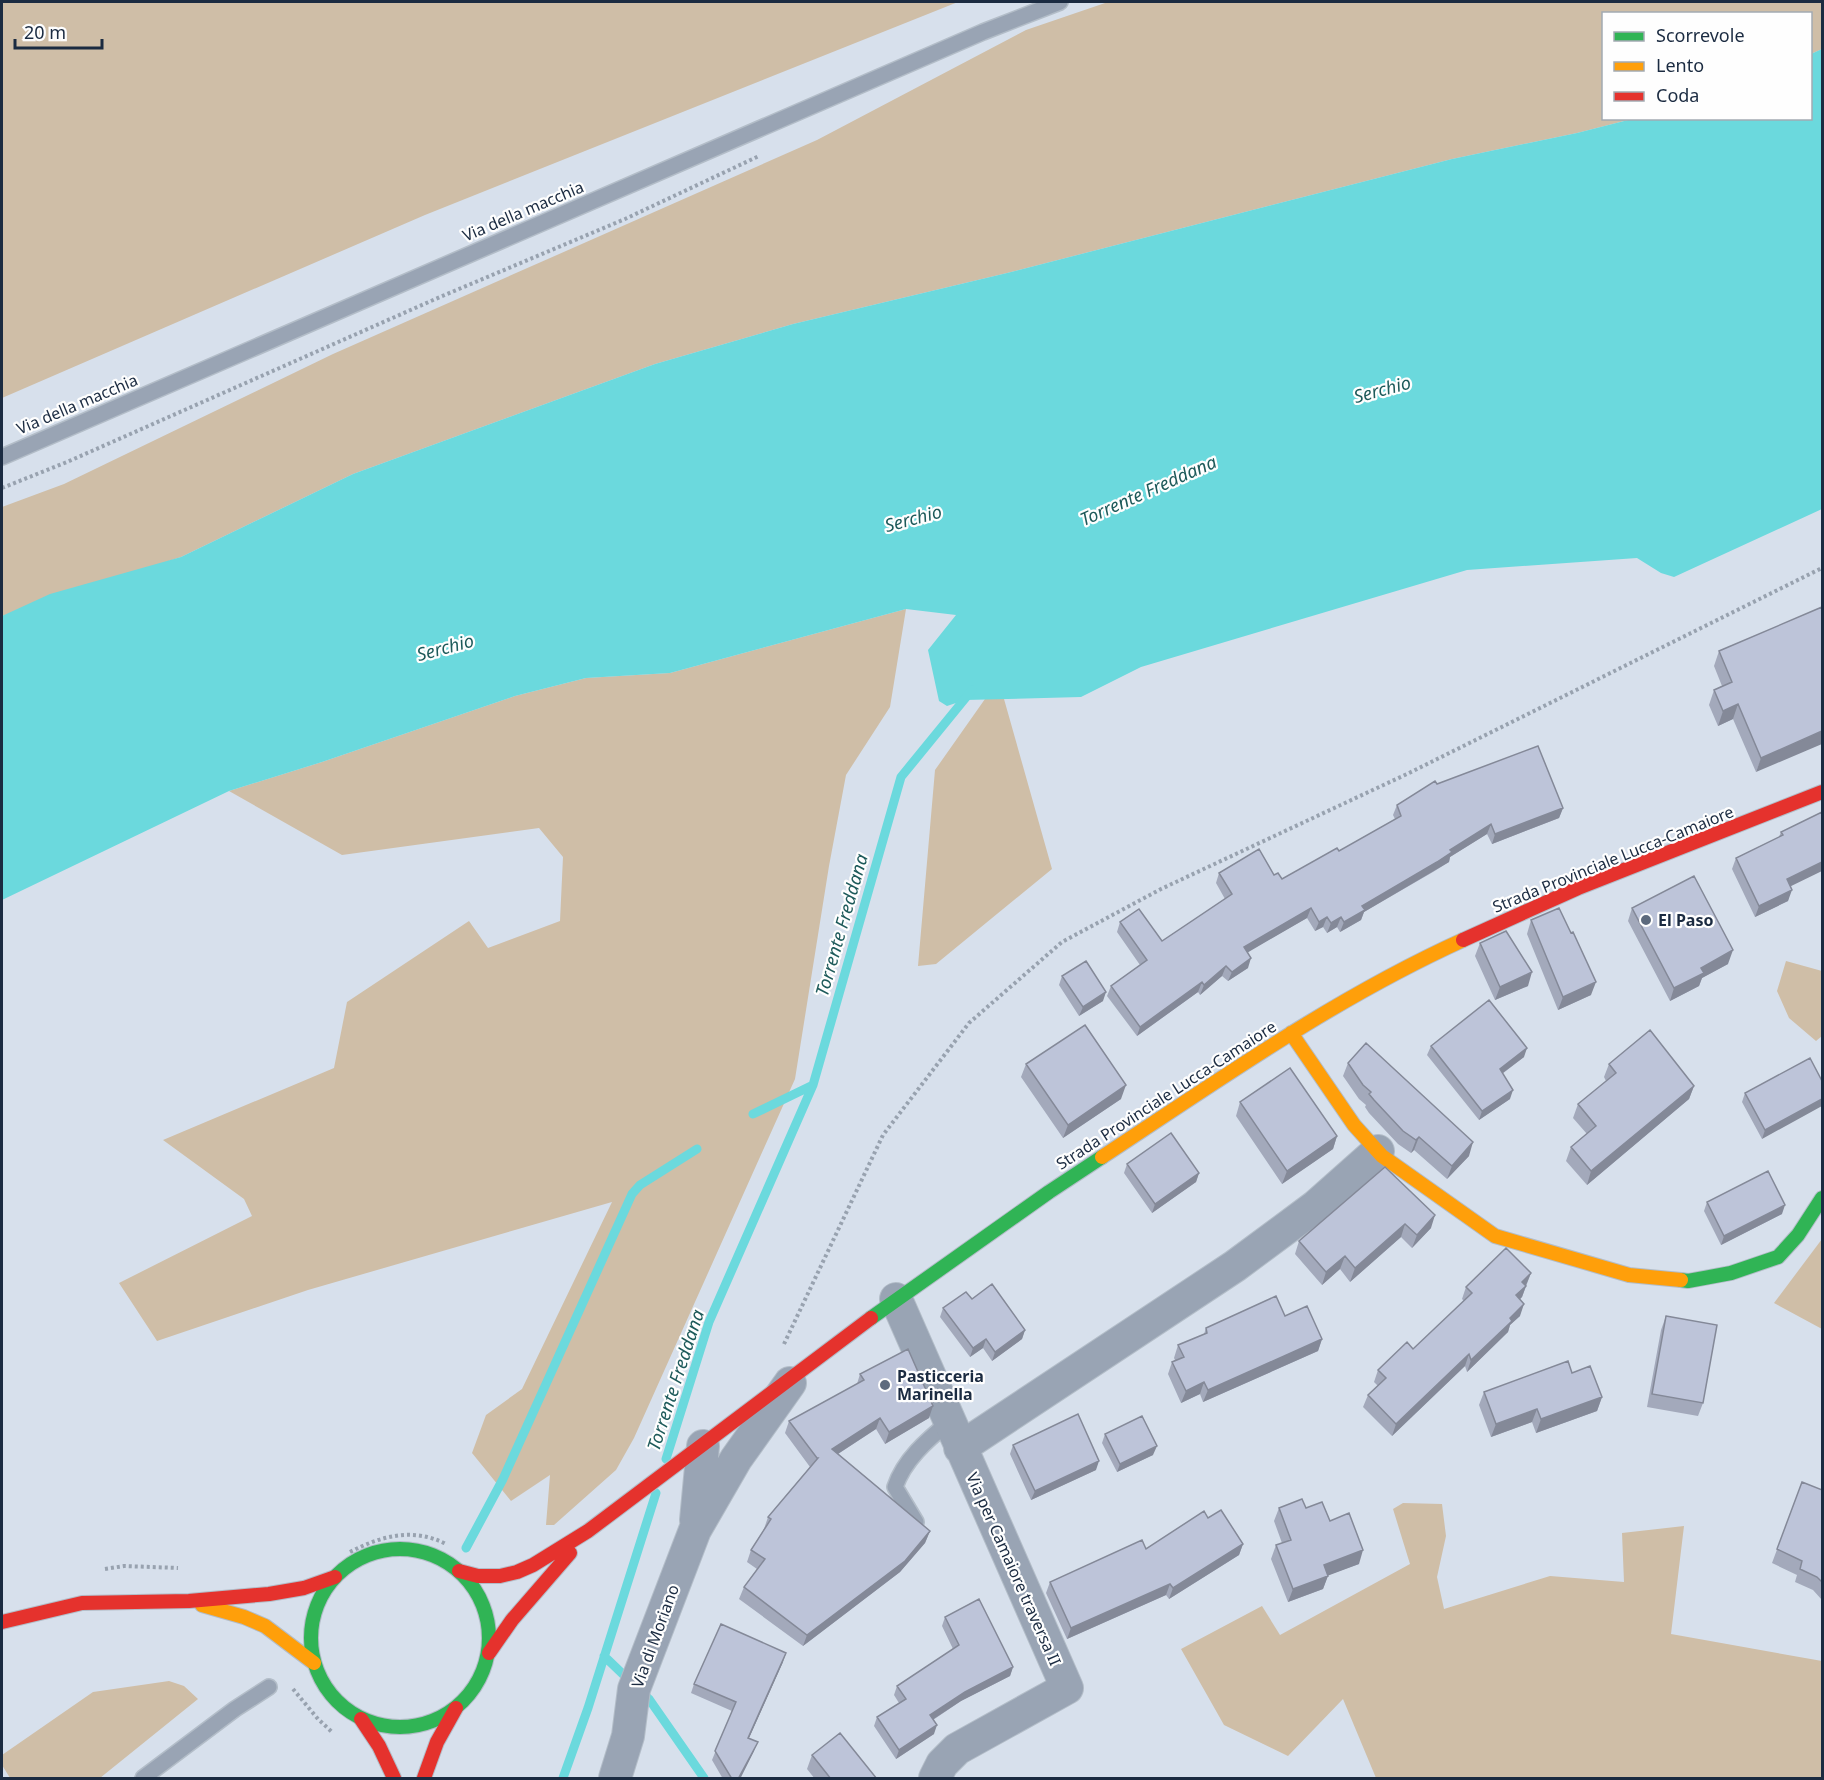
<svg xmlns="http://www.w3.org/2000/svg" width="1824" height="1780" font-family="'Noto Sans',sans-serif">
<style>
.green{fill:#cfbea7}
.water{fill:#6bd9dd}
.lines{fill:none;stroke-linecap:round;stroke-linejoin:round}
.stream{stroke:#6bd9dd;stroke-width:9}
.lane-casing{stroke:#b3bdc8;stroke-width:18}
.street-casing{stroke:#b3bdc8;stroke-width:34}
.fast-casing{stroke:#b3bdc8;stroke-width:16}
.slow-casing{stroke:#b3bdc8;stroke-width:16}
.jam-casing{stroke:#b3bdc8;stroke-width:16}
.path{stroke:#98a2af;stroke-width:4;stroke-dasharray:3 3;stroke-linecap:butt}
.lane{stroke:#99a4b4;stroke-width:15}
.street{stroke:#99a4b4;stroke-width:32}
.fast{stroke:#30b455;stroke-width:14}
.slow{stroke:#ff9f0a;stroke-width:14}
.jam{stroke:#e5322d;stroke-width:14}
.wall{fill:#a3a9bb}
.shaded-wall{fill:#848998}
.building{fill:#bdc4d9;stroke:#848998;stroke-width:1.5}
.poi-dot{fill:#5d6a7d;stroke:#fefefe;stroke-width:2}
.labels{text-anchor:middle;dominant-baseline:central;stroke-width:4.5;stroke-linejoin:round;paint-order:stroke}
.street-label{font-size:16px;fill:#1b2b41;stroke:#fefefe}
.poi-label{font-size:16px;font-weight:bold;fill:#1b2b41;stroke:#fefefe;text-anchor:start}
.water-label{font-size:18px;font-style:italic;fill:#1d5a5a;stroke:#fefefe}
</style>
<rect width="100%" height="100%" fill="#d7e0ec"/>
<path class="green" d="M 2,2 L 958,2 L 425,215 L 2,398 Z
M 1108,2 L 1822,2 L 1822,49 L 1811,54 L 1810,14 L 1604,14 L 1604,118 L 1632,119 L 1577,133 L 1452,159 L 1007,273 L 793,324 L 655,364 L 353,474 L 181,557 L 2,616 L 2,507 L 64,484 L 333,354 L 817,140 L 1026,30 Z
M 906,609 L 890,707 L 846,775 L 829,866 L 795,1079 L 634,1438 L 616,1470 L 554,1525 L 546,1525 L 550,1475 L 511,1501 L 472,1453 L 486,1415 L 522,1389 L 612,1202 L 308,1290 L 157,1341 L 119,1283 L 252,1216 L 244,1199 L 163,1140 L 334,1068 L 347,1002 L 469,921 L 488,948 L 560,921 L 563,857 L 539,828 L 342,855 L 229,791 L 322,762 L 515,696 L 586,678 L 670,673 Z
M 985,699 L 1004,699 L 1052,869 L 936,964 L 918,966 L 935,770 Z
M 1786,961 L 1822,971 L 1822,1036 L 1816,1041 L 1789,1018 L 1777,991 Z
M 1822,1239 L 1822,1329 L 1774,1303 Z
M 1403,1503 L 1442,1504 L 1446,1536 L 1437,1577 L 1444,1609 L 1550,1576 L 1624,1582 L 1622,1533 L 1684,1526 L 1671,1634 L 1822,1661 L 1822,1778 L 1376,1778 L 1343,1699 L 1288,1756 L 1224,1725 L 1181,1649 L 1262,1606 L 1280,1635 L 1410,1564 L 1393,1509 Z
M 169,1681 L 184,1686 L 198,1699 L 100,1778 L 10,1778 L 2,1765 L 2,1755 L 93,1692 Z"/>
<path class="water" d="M 1822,49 L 1822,509 L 1674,577 L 1661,573 L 1637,558 L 1467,570 L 1141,667 L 1081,697 L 965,700 L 947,706 L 939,701 L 928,650 L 956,615 L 906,609 L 670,673 L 586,678 L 515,696 L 322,762 L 229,791 L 2,900 L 2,616 L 50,594 L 181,557 L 353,474 L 655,364 L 793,324 L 1007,273 L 1452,159 L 1577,133 L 1632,119 L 1810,118 L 1811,54 Z"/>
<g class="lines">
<path class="stream" d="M 753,1114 L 813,1085
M 666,1459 L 709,1322 L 813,1085 L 901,777 L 972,690
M 466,1548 L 503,1479 L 632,1194 L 640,1185 L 697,1149
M 604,1656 L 630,1681
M 640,1691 L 649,1699 L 704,1778
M 563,1778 L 588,1708 L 656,1493"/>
<g class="lane-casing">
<path id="lane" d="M 2,457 L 983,32 L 1060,2
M 916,1522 L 895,1487 C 904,1460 927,1440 949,1422
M 143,1778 L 235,1709 L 269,1687"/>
</g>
<g class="street-casing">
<path id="street" d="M 896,1299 L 1067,1688 L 957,1749 L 942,1764 L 935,1778
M 960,1448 L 1235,1266 L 1316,1206 L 1378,1151
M 696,1520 L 703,1446
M 615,1778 L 628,1736 L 634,1689 L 695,1530 L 736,1459 L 790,1383"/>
</g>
<g class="fast-casing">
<path id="fast" d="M 1681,1280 L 1688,1281 L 1731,1273 L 1778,1257 L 1798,1235 L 1822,1198
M 871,1318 L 1049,1192 L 1102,1157
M311 1638a89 89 0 1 1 178 0a89 89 0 1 1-178 0Z"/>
</g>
<g class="slow-casing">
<path id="slow" d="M 1291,1033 L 1354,1125 L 1382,1156 L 1495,1236 L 1629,1275 L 1681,1280
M 1102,1157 C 1219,1080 1335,998 1463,940
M 202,1605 L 244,1617 L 265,1626 L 314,1663"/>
</g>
<g class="jam-casing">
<path id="jam" d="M 1463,940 L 1578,888 L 1822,792
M 459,1571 L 478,1576 L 500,1576 L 517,1572 L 533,1565 L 588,1531 L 871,1318
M 2,1622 L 82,1603 L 189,1601 L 269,1594 L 304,1588 L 335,1577
M 489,1653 L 512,1620 L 570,1553
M 361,1719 L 379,1746 L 394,1778
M 424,1778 L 437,1742 L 456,1708"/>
</g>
<path class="path" d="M 2,488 L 67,462 L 440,297 L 625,219 L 759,156
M 784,1344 L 883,1135 L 969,1023 L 1062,942 L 1161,889 L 1407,774 L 1822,568
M 350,1552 C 381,1536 413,1527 446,1544
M 105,1569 L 124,1566 L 178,1568
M 293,1689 L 318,1719 L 332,1732"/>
<use href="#lane" class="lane"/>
<use href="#street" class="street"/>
<use href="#fast" class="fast"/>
<use href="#slow" class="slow"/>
<use href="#jam" class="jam"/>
</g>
<path class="wall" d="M 1822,607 L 1756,772 L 1733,719 L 1718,726 L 1709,705 L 1714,690 L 1722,686 L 1714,666 L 1719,651 Z
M 1437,784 L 1563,808 L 1559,818 L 1492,844 L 1487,834 L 1450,857 L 1449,862 L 1433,872 L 1364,912 L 1361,920 L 1340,932 L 1337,927 L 1327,933 L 1323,927 L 1315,931 L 1307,918 L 1247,952 L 1248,968 L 1228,981 L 1222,976 L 1200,995 L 1198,992 L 1137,1036 L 1107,996 L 1111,986 L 1140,965 L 1117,932 L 1120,922 L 1162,941 L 1225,899 L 1216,883 L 1219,873 L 1274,875 L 1282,879 L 1339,851 L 1395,819 L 1393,815 L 1397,805 Z
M 1822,812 L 1791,886 L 1788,901 L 1755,917 L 1732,869 L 1736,858 L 1779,837 L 1781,832 Z
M 1632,908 L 1728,964 L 1702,978 L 1699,986 L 1670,1001 L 1628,921 Z
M 1531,920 L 1591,995 L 1558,1010 L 1527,934 Z
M 1480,943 L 1528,986 L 1495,1000 L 1475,956 Z
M 1062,976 L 1103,1001 L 1079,1016 L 1059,985 Z
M 1431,1046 L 1524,1057 L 1502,1074 L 1510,1099 L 1479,1120 L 1427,1055 Z
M 1810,1058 L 1762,1139 L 1742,1102 L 1745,1093 Z
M 1348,1063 L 1469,1156 L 1447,1179 L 1414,1150 L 1411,1153 L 1398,1144 L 1369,1113 L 1365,1107 L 1366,1105 L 1359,1099 L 1343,1076 Z
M 1026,1064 L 1121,1099 L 1063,1138 L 1021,1077 Z
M 1609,1064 L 1694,1086 L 1689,1099 L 1587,1185 L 1566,1161 L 1571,1147 L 1587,1134 L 1573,1118 L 1578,1104 L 1606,1081 L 1604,1077 Z
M 1240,1102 L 1337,1136 L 1333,1149 L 1282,1184 L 1236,1116 Z
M 1127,1164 L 1199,1173 L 1196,1182 L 1152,1213 L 1124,1173 Z
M 1385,1167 L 1431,1228 L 1412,1248 L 1401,1237 L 1350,1282 L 1340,1269 L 1322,1285 L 1295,1254 L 1299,1241 Z
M 1707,1202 L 1782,1214 L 1721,1245 L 1704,1211 Z
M 1531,1273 L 1522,1297 L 1520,1299 L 1520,1316 L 1510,1325 L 1508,1332 L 1467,1372 L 1465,1366 L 1392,1436 L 1363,1407 L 1368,1395 L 1378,1386 L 1374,1382 L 1378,1370 L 1413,1349 L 1464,1301 L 1462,1299 L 1466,1287 Z
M 972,1299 L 1025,1330 L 1022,1339 L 992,1361 L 983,1348 L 970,1357 L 940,1317 L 943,1308 Z
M 1285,1316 L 1322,1339 L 1318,1351 L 1203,1402 L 1200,1394 L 1181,1403 L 1168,1374 L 1172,1362 L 1175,1360 L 1174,1358 L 1178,1345 L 1204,1334 L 1206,1328 Z
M 1666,1316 L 1703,1403 L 1698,1416 L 1647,1407 L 1661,1330 Z
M 1572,1373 L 1602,1397 L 1597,1411 L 1536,1433 L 1532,1422 L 1491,1437 L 1479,1405 L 1484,1392 Z
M 860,1374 L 929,1418 L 885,1444 L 876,1429 L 838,1454 L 930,1531 L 925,1543 L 900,1572 L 803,1646 L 739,1599 L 744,1587 L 757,1569 L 747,1562 L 751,1550 L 764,1529 L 768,1517 L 810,1467 L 785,1433 L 789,1421 L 857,1384 Z
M 1105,1434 L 1153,1455 L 1117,1472 L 1102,1443 Z
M 1013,1445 L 1096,1470 L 1031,1500 L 1010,1454 Z
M 1802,1482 L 1822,1490 L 1822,1488 L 1822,1600 L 1813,1590 L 1795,1582 L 1797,1575 L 1772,1563 Z
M 1279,1508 L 1306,1508 L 1330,1521 L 1359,1564 L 1328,1575 L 1323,1589 L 1288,1602 L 1271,1559 L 1276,1545 L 1282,1543 L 1274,1521 Z
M 1208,1518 L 1243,1544 L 1239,1555 L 1169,1599 L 1166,1595 L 1067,1639 L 1046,1593 L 1050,1582 L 1146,1549 Z
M 945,1617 L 1013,1667 L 1010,1676 L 961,1701 L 933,1720 L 934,1734 L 896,1759 L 874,1726 L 877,1717 L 899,1703 L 894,1695 L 897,1686 L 953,1649 L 942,1626 Z
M 783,1662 L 749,1738 L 754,1751 L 740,1779 L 723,1779 L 712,1760 L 732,1711 L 691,1693 L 694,1684 Z
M 812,1755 L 877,1779 L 815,1779 L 807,1769 Z"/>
<path class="shaded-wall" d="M 1738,704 L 1733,719 L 1718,726 L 1723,711 Z
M 1822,731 L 1822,744 L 1756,772 L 1761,758 Z
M 1563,808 L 1559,818 L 1492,844 L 1495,834 Z
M 1491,824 L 1487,834 L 1450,857 L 1449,862 L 1364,912 L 1361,920 L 1340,932 L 1344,922 L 1362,906 Z
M 1822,862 L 1822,871 L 1783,890 L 1787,879 Z
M 1792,890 L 1788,901 L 1755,917 L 1759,906 Z
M 1311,908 L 1307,918 L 1240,957 L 1244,947 Z
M 1327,917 L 1323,927 L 1315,931 L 1319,922 Z
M 1341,917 L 1337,927 L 1327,933 L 1331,923 Z
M 1733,950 L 1728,964 L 1702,978 L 1699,986 L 1670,1001 L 1674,988 L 1701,968 Z
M 1251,958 L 1248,968 L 1228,981 L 1232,972 Z
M 1226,966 L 1222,976 L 1200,995 L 1204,985 Z
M 1532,972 L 1528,986 L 1495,1000 L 1500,987 Z
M 1202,982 L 1198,992 L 1137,1036 L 1140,1027 Z
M 1596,982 L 1591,995 L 1558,1010 L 1563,997 Z
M 1106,992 L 1103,1001 L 1079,1016 L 1083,1007 Z
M 1527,1048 L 1524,1057 L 1496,1078 L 1500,1069 Z
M 1126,1085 L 1121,1099 L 1063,1138 L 1068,1125 Z
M 1694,1086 L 1689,1099 L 1587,1185 L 1591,1171 Z
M 1513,1090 L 1510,1099 L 1479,1120 L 1482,1111 Z
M 1822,1099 L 1822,1106 L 1762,1139 L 1765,1130 Z
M 1337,1136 L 1333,1149 L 1282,1184 L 1287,1171 Z
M 1419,1137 L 1414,1150 L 1411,1153 L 1416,1140 Z
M 1473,1142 L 1469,1156 L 1447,1179 L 1452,1166 Z
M 1199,1173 L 1196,1182 L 1152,1213 L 1155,1204 Z
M 1785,1205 L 1782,1214 L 1721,1245 L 1724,1236 Z
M 1435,1215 L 1431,1228 L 1412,1248 L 1417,1235 Z
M 1405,1224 L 1401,1237 L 1350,1282 L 1355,1268 Z
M 1345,1256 L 1340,1269 L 1322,1285 L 1326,1272 Z
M 1531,1273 L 1526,1285 L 1517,1293 L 1522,1282 Z
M 1526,1286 L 1522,1297 L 1512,1307 L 1516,1295 Z
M 1524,1304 L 1520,1316 L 1510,1325 L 1508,1332 L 1467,1372 L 1471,1360 L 1510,1318 Z
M 1025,1330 L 1022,1339 L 992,1361 L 995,1352 Z
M 986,1339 L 983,1348 L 970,1357 L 973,1348 Z
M 1322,1339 L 1318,1351 L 1203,1402 L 1208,1390 Z
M 1469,1354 L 1465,1366 L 1392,1436 L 1396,1424 Z
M 1204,1382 L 1200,1394 L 1181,1403 L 1186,1391 Z
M 1602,1397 L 1597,1411 L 1536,1433 L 1541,1419 Z
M 933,1406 L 929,1418 L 885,1444 L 889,1432 Z
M 1537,1409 L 1532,1422 L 1491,1437 L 1496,1424 Z
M 880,1418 L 876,1429 L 827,1461 L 832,1449 Z
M 1157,1446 L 1153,1455 L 1117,1472 L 1120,1464 Z
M 1099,1461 L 1096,1470 L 1031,1500 L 1035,1491 Z
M 930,1531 L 925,1543 L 900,1572 L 803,1646 L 807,1635 Z
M 1243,1544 L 1239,1555 L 1169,1599 L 1173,1588 Z
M 1363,1550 L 1359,1564 L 1319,1579 L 1324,1565 Z
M 1328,1576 L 1323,1589 L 1288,1602 L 1293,1589 Z
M 1170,1584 L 1166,1595 L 1067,1639 L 1071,1628 Z
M 786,1653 L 783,1662 L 745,1747 L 748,1738 Z
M 1013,1667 L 1010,1676 L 961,1701 L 926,1724 L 930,1715 L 965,1692 Z
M 937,1725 L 934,1734 L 896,1759 L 899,1750 Z
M 758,1742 L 754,1751 L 740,1779 L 738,1779 Z"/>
<path class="building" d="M 1822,607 L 1822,731 L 1761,758 L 1738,704 L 1723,711 L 1714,690 L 1732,682 L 1719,651 Z
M 1538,746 L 1563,808 L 1495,834 L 1491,824 L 1450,850 L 1452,852 L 1437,862 L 1362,906 L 1365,910 L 1344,922 L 1341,917 L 1331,923 L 1327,917 L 1319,922 L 1311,908 L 1244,947 L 1251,958 L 1232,972 L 1226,966 L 1204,985 L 1202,982 L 1140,1027 L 1111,986 L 1147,960 L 1120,922 L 1139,909 L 1162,941 L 1232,894 L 1219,873 L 1259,849 L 1274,875 L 1278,873 L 1282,879 L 1337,848 L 1339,851 L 1401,816 L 1397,805 L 1435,781 L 1437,784 Z
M 1822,812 L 1822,862 L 1787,879 L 1792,890 L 1759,906 L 1736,858 L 1783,835 L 1781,832 Z
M 1694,876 L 1733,950 L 1701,968 L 1704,973 L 1674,988 L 1632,908 Z
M 1559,908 L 1571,933 L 1573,932 L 1596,982 L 1563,997 L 1531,920 Z
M 1506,931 L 1532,972 L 1500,987 L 1480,943 Z
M 1086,961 L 1106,992 L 1083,1007 L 1062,976 Z
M 1489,1000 L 1527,1048 L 1500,1069 L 1513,1090 L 1482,1111 L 1431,1046 Z
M 1085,1025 L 1126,1085 L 1068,1125 L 1026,1064 Z
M 1650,1030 L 1694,1086 L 1591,1171 L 1571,1147 L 1596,1126 L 1578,1104 L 1616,1073 L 1609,1064 Z
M 1366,1043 L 1473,1142 L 1452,1166 L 1419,1137 L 1416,1140 L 1403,1131 L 1374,1100 L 1369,1094 L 1371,1092 L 1363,1085 L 1348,1063 Z
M 1810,1058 L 1822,1081 L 1822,1099 L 1765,1130 L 1745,1093 Z
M 1290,1068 L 1337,1136 L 1287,1171 L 1240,1102 Z
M 1171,1133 L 1199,1173 L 1155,1204 L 1127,1164 Z
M 1385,1167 L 1435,1215 L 1417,1235 L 1405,1224 L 1355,1268 L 1345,1256 L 1326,1272 L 1299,1241 Z
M 1768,1171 L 1785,1205 L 1724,1236 L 1707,1202 Z
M 1506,1248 L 1531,1273 L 1522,1282 L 1526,1286 L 1516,1295 L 1524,1304 L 1510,1318 L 1512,1321 L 1471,1360 L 1469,1354 L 1396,1424 L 1368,1395 L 1386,1378 L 1378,1370 L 1407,1342 L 1413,1349 L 1472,1293 L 1466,1287 Z
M 992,1284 L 1025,1330 L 995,1352 L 986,1339 L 973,1348 L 943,1308 L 966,1292 L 972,1299 Z
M 1276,1296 L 1285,1316 L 1307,1306 L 1322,1339 L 1208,1390 L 1204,1382 L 1186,1391 L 1172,1362 L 1184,1357 L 1178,1345 L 1207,1333 L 1206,1328 Z
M 1666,1316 L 1717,1325 L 1703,1403 L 1652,1394 Z
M 908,1349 L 933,1406 L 889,1432 L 880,1418 L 832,1449 L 930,1531 L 905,1561 L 807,1635 L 744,1587 L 765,1559 L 751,1550 L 771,1519 L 768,1517 L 818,1458 L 817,1458 L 789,1421 L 864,1380 L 860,1374 Z
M 1568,1361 L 1572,1373 L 1590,1366 L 1602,1397 L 1541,1419 L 1537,1409 L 1496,1424 L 1484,1392 Z
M 1078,1414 L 1099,1461 L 1035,1491 L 1013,1445 Z
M 1142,1416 L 1157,1446 L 1120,1464 L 1105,1434 Z
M 1802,1482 L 1822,1490 L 1822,1488 L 1822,1582 L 1817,1577 L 1800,1569 L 1802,1561 L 1777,1549 Z
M 1302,1499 L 1306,1508 L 1322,1502 L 1330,1521 L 1349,1513 L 1363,1550 L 1324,1565 L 1328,1576 L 1293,1589 L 1276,1545 L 1291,1540 L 1279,1508 Z
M 1221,1510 L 1243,1544 L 1173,1588 L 1170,1584 L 1071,1628 L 1050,1582 L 1142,1540 L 1146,1549 L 1204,1511 L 1208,1518 Z
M 979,1599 L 1013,1667 L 965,1692 L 930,1715 L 937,1725 L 899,1750 L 877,1717 L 906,1699 L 897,1686 L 959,1645 L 945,1617 Z
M 721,1624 L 786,1653 L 748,1738 L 758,1742 L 738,1779 L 732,1779 L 715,1751 L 736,1702 L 694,1684 Z
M 840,1733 L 877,1779 L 831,1779 L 812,1755 Z"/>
<g class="poi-dot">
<circle cx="1646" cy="920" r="6"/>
<circle cx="885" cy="1385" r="6"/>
</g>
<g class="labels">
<g class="street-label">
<text transform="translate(523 211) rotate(-23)">Via della macchia</text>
<text transform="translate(77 404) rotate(-23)">Via della macchia</text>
<text transform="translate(1613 859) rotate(-22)">Strada Provinciale Lucca-Camaiore</text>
<text transform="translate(1166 1095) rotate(-33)">Strada Provinciale Lucca-Camaiore</text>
<text transform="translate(1014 1569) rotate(66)">Via per Camaiore traversa II</text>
<text transform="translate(655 1636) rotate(-70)">Via di Moriano</text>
</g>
<g class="poi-label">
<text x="1658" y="920">El Paso</text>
<text x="897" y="1376">Pasticceria<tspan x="897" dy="18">Marinella</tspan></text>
</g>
<g class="water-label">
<text transform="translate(1382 389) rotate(-15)">Serchio</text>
<text transform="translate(1148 490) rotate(-24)">Torrente Freddana</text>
<text transform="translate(913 518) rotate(-15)">Serchio</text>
<text transform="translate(445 647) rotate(-15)">Serchio</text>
<text transform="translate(841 925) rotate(-74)">Torrente Freddana</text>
<text transform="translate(675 1380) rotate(-72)">Torrente Freddana</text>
</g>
</g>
<rect width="1824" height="1780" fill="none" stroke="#1b2b41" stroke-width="6"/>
<rect x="1602" y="12" width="210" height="108" fill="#fefefe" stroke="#a3aab2" stroke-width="1.5"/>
<rect x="1614" y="32" width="30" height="9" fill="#30b455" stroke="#a3aab2" stroke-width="1.5"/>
<text x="1656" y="42" font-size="18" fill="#1b2b41">Scorrevole</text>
<rect x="1614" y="62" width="30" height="9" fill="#ff9f0a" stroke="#a3aab2" stroke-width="1.5"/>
<text x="1656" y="72" font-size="18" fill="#1b2b41">Lento</text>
<rect x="1614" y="92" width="30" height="9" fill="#e5322d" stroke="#a3aab2" stroke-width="1.5"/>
<text x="1656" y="102" font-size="18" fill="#1b2b41">Coda</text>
<path d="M15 39v9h87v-9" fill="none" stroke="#1b2b41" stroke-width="3"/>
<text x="24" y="39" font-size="18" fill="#1b2b41" stroke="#fefefe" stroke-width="4.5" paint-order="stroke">20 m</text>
</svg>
